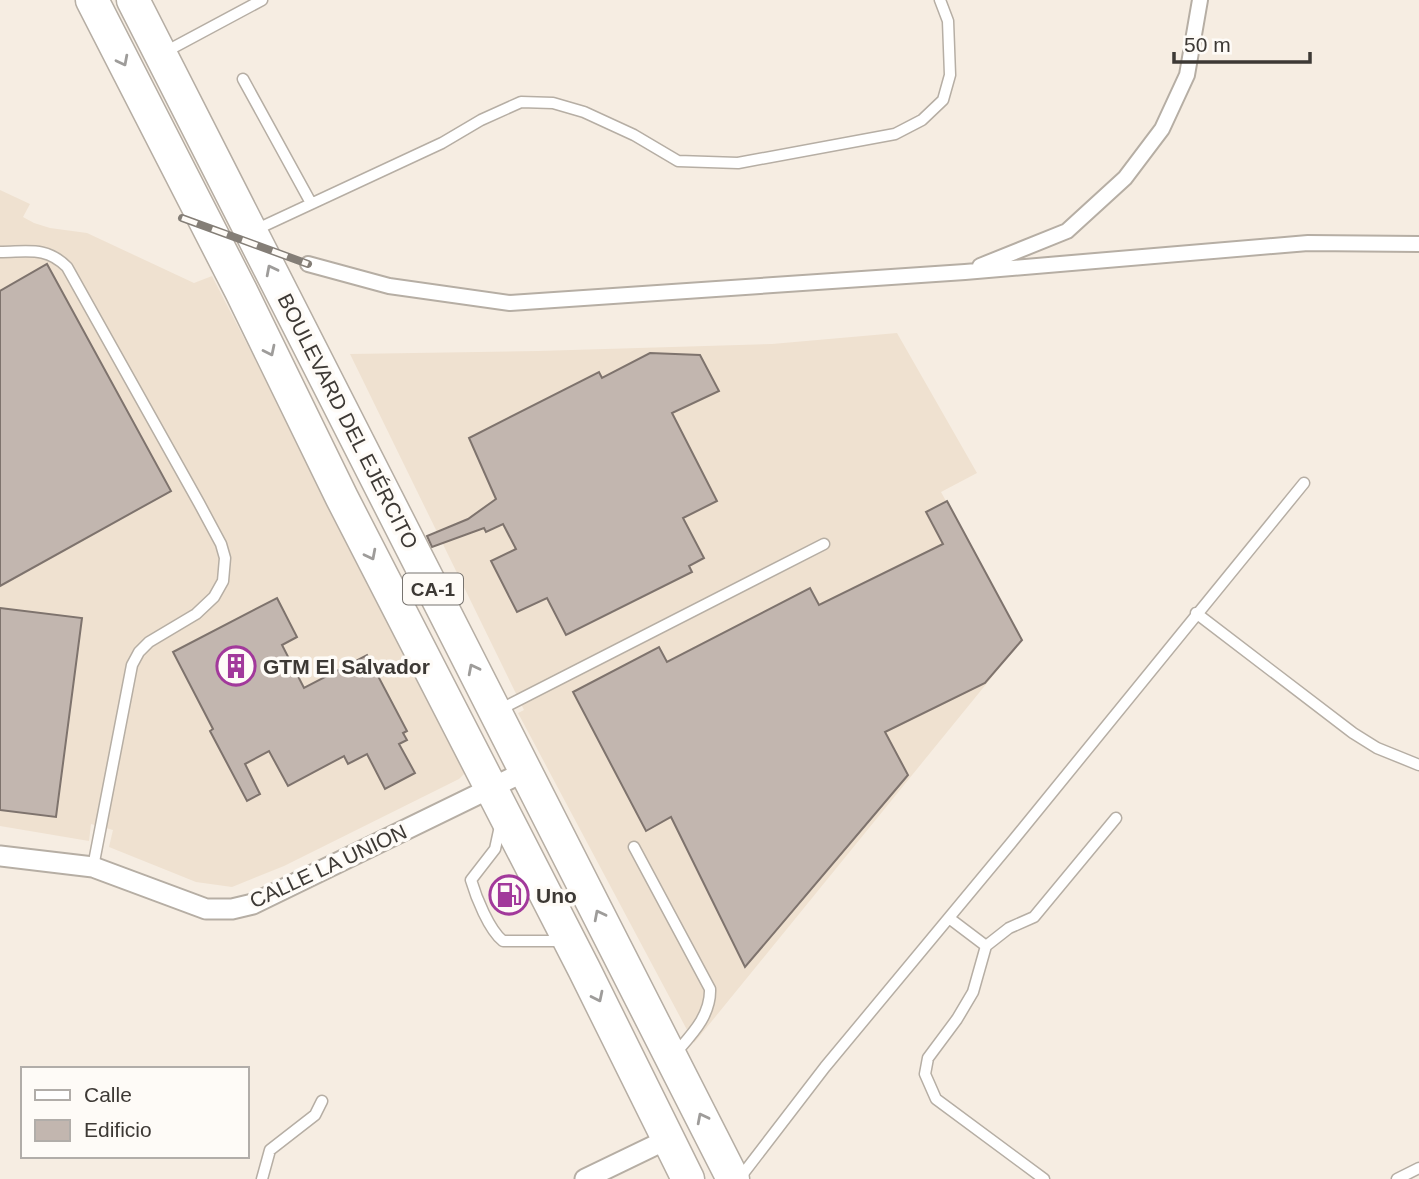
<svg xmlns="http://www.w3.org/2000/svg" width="1419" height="1179" font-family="Arial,sans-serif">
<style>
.built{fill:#efe1d0}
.building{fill:#c2b6af;stroke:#7e736d;stroke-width:2}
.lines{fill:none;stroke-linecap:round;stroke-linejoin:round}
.service-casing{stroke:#b6aea4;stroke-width:13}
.pedestrian-casing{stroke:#b6aea4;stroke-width:18}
.minor-casing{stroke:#b6aea4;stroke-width:23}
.trunk-casing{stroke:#b6aea4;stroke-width:35}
.service{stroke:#fff;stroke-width:10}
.pedestrian{stroke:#fff;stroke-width:14}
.minor{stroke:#fff;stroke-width:19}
.trunk{stroke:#fff;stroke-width:32}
.rail-casing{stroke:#847e77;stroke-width:8}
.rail{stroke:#fefbf7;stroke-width:5;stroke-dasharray:16;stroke-linecap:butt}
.oneway{stroke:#9e9c9a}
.labels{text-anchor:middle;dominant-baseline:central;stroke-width:7;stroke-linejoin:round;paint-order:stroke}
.shield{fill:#fefbf7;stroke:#77736f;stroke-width:2}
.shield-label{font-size:19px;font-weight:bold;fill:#3d3935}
.street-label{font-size:21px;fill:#3d3935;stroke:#fefbf7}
.poi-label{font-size:21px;font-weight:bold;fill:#3d3935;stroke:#fefbf7;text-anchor:start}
</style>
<rect width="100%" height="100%" fill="#f6ede2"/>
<path class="built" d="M 0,190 L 30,204 L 23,217 L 34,223 L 50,228 L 87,233 L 194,283 L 212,276 L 465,767 L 464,774 L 459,779 L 284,866 L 232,887 L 196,882 L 109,847 L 113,830 L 91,824 L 89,841 L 0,826 Z
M 897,333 L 977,473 L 941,492 L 1022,640 L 694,1043 L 518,713 L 524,710 L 350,354 L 538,351 L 772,344 Z"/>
<path class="building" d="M 47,264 L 171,491 L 0,586 L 0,291 Z
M 650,353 L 700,355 L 719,391 L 672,413 L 717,501 L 683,518 L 704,558 L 689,566 L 692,572 L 566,635 L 547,598 L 517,612 L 491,561 L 516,549 L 503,524 L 486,532 L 484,528 L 432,547 L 427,536 L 468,519 L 496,499 L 469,438 L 599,372 L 602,378 Z
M 947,501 L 1022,640 L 985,683 L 885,732 L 908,775 L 745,967 L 671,817 L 646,831 L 573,692 L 659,647 L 667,662 L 810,588 L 819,605 L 943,544 L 926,512 Z
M 277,598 L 297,637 L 282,645 L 304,688 L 367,655 L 407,731 L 403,733 L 407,740 L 399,744 L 415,773 L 385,789 L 367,754 L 348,764 L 344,756 L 288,786 L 269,751 L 245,764 L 260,794 L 247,801 L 210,731 L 213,729 L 173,652 Z
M 0,608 L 82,618 L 56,817 L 0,810 Z"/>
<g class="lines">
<g class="service-casing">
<path id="service" d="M 165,52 L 262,0
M 243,79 L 311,203
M 255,230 L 442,143 L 481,120 L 521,102 L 553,103 L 584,112 L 634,135 L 678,161 L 738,163 L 895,134 L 922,120 L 943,100 L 950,75 L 948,21 L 940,0
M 0,252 C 28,252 46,246 67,267 L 199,503 L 221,544 L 225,558 L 223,581 L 214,597 L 196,614 L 149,642 L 139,652 L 132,665 L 93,867
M 1196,613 L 1353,733 L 1377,748 L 1419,765
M 499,710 L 824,544
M 500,826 L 495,849 L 471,880 C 476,897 489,930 503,941 L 556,941
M 634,847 L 710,989 C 711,1016 691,1035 674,1055
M 949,918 L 986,946
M 262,1179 L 270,1150 L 315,1115 L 322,1101
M 739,1179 L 825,1067 L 1011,843 L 1304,483
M 1044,1179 L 936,1099 L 925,1074 L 928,1058 L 957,1019 L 973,992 L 986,946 L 1009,928 L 1034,917 L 1116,818
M 1397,1179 L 1419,1168"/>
</g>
<g class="pedestrian-casing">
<path id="pedestrian" d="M 308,264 L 389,286 L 510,303 L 965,272 L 1308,243 L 1419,244
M 980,266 L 1067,231 L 1125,178 L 1162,129 L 1187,75 L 1200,0"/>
</g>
<g class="minor-casing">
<path id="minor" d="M 0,856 L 93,867 L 206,909 L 232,909 L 253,904 L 526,771
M 585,1179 L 668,1139"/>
</g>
<g class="trunk-casing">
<path id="trunk" d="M 92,0 L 241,291 L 342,498 L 584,969 L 688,1179
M 133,0 L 733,1179"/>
</g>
<use href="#service" class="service"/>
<use href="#pedestrian" class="pedestrian"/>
<use href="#minor" class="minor"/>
<use href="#trunk" class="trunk"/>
<g class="rail-casing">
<path id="rail" d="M 182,218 L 308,264"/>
</g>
<use href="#rail" class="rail"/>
</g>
<defs><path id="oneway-chevron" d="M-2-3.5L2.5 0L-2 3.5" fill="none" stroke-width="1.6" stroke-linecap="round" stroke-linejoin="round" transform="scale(1.75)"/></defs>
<g class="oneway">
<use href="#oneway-chevron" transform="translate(123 61) rotate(63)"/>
<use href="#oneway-chevron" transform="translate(271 270) rotate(-117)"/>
<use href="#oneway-chevron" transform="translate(270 351) rotate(64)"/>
<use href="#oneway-chevron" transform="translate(371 555) rotate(63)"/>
<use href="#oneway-chevron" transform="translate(473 669) rotate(-117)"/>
<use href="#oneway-chevron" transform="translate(599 915) rotate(-117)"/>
<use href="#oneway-chevron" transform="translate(598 997) rotate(64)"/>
<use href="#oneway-chevron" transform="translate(702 1118) rotate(-117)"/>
</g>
<defs>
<g id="building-ring" transform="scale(2.0125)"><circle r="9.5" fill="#fefbf7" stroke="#a2399b" stroke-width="1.5"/><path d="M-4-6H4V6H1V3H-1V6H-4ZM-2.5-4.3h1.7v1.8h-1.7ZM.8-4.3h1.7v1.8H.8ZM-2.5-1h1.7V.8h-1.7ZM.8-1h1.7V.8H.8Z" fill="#a2399b"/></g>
<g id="fuel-ring" transform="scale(2.0125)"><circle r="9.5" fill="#fefbf7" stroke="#a2399b" stroke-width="1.5"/><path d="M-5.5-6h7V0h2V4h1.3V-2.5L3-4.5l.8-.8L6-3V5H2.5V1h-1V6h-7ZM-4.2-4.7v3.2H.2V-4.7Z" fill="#a2399b"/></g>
</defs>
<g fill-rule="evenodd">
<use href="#building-ring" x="236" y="666"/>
<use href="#fuel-ring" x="509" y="895"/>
</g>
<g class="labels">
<rect class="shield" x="403" y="573.5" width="60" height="31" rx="5"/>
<g class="shield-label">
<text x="433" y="589">CA-1</text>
</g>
<g class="street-label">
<text transform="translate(348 421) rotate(63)">BOULEVARD DEL EJÉRCITO</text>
<text transform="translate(328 866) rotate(-25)">CALLE LA UNION</text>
</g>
<g class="poi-label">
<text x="263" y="666">GTM El Salvador</text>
<text x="536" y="895">Uno</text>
</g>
</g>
<rect x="21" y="1067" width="228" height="91" fill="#fefbf7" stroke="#b1ada9" stroke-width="2"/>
<rect x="35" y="1090" width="35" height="10" fill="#ffffff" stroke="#b1ada9" stroke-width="2"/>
<text x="84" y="1102" font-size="21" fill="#3d3935">Calle</text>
<rect x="35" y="1120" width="35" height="21" fill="#c2b6af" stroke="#b1ada9" stroke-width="2"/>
<text x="84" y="1137" font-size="21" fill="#3d3935">Edificio</text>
<path d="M1174 52v10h136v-10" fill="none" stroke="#3d3935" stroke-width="3.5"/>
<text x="1184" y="52" font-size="21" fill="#3d3935" stroke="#fefbf7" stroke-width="5" paint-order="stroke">50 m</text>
</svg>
